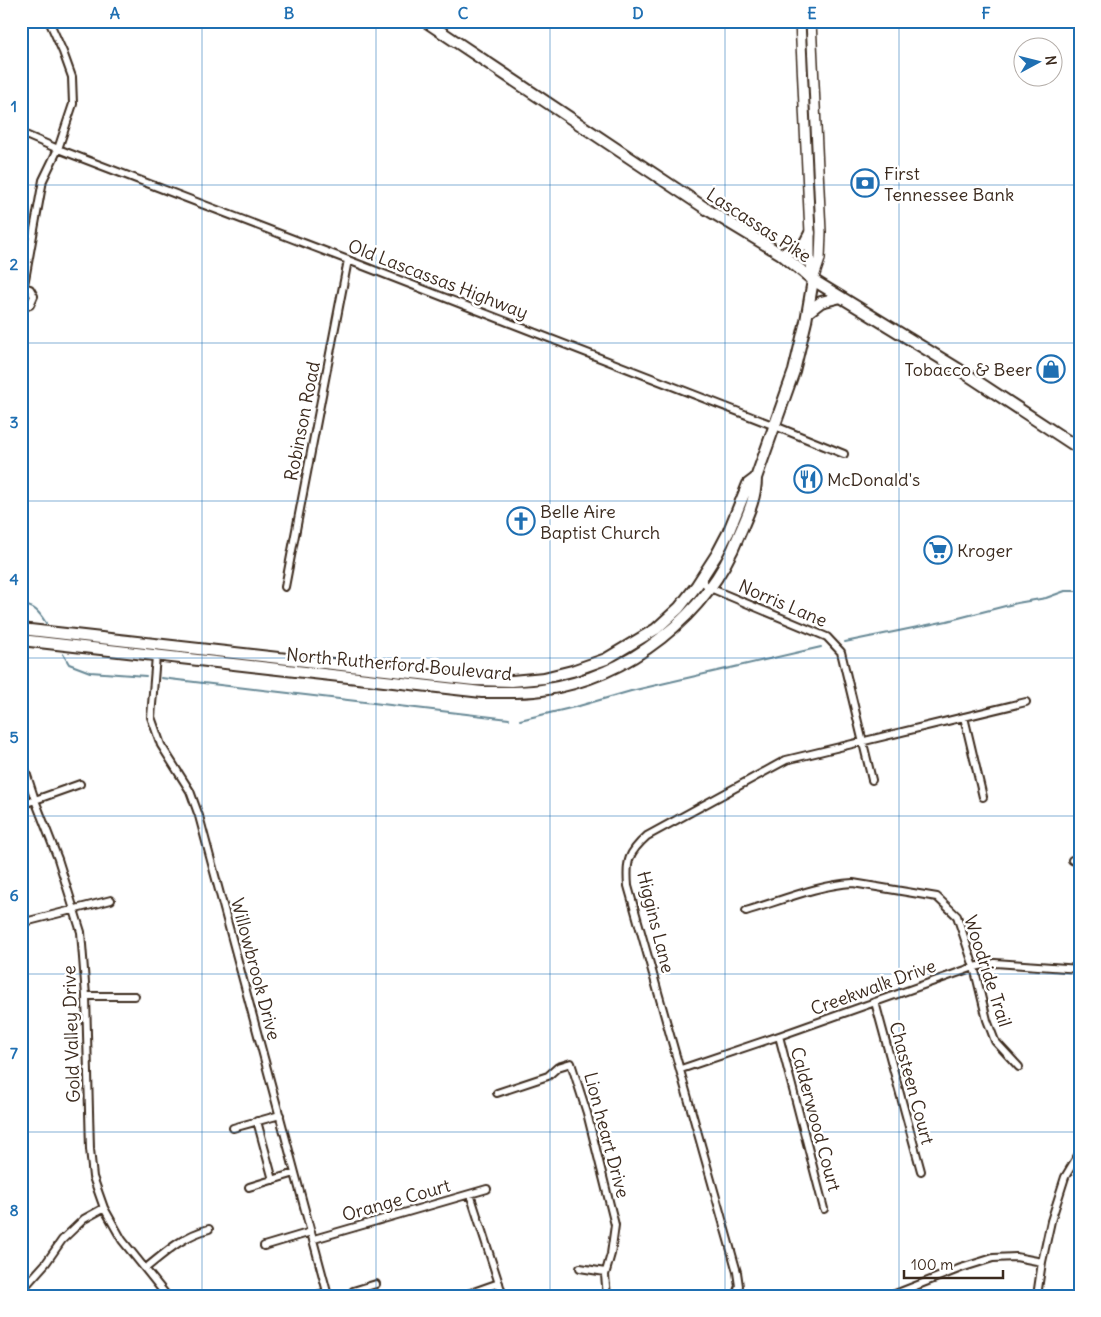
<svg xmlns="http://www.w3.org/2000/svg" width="1101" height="1317" font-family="Delius,sans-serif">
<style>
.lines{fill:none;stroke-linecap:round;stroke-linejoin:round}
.stream{stroke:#678996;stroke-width:2}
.minor-casing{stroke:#3b2a1e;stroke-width:10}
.secondary-casing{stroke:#3b2a1e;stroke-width:12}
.primary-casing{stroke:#3b2a1e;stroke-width:14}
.minor{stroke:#fff;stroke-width:6}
.secondary{stroke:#fff;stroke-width:9}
.primary{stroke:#fff;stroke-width:10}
.grid{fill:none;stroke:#1f6fb2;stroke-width:1;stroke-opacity:0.55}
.labels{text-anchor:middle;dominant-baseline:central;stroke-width:5;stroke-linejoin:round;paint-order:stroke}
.poi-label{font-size:18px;fill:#3b2a1e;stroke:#fff;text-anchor:start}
.street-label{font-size:18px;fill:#3b2a1e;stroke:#fff}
.neatline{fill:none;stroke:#1f6fb2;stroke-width:2}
.grid-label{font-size:16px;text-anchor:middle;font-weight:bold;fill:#1f6fb2}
</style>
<rect width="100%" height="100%" fill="#fff"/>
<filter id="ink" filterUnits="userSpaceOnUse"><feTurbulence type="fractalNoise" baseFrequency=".02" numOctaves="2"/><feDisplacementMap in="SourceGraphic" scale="10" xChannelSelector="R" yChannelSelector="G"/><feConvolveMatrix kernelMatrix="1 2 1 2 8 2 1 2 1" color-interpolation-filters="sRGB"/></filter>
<g filter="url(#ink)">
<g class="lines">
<path class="stream" d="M 21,605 C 35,606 39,612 46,623
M 845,642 L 947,621 L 1017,603 L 1046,598 L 1065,591 L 1080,591
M 63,654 L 69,664 L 90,672 L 146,676
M 161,678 L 509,719
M 520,720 L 579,706 L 631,691 L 821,647"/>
<g class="minor-casing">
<path id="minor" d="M 21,133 L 58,149 L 348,260 L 775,426 L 844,454
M 24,285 L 43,180 L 58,149 L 73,104 L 72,77 L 63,52 L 49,21
M 21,286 L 30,289 L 34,296 L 30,305 L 21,308
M 700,580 L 710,588 L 827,637 L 841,652 L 872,780
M 285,587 L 348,260
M 156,656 L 151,717 L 161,745 L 190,791 L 199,816 L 327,1292 L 330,1296
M 964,717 L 983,797
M 21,757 L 35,800 L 58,859 L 81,932 L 86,996 L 90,1149 L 93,1177 L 104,1208 L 122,1240 L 167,1296
M 21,805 L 80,784
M 1072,860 L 1080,863
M 746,911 C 780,901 817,885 853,883 L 937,897 L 957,916 L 974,967 L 987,1020 L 995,1041 L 1019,1067
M 21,923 L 111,900
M 86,996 L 135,996
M 875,1002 L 921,1171
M 779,1036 L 824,1209
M 681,1069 L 779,1036 L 974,967 L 995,963 L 1080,969
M 497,1093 L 548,1076 L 558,1067 L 571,1063 L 587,1113 L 615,1225 L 611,1254 L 605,1275 L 607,1296
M 257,1121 L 273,1180
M 233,1128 L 280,1115
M 249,1187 L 295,1173
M 470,1194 L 503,1296
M 314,1239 L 487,1189
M 264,1246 L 311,1232
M 146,1268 C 167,1251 183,1236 209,1229
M 580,1268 L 605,1272
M 21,1291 L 46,1263 L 62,1240 L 84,1219 L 104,1208
M 313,1296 L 327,1292
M 349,1296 L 353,1291 L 376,1284
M 462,1296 L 499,1283
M 735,1296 L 739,1286 L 737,1272 L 628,886 C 626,861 628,853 647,836 L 786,760 L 1026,702
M 890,1296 L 961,1268 L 993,1258 L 1016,1257 L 1042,1262
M 1037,1296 L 1042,1262 L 1051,1221 L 1065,1177 L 1080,1152"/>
</g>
<g class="secondary-casing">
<path id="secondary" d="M 800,21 L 810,233 L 810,258 L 813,278
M 811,21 L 821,232 L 820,259 L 813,280"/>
</g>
<g class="primary-casing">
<path id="primary" d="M 425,21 L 708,210 L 781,254 L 813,280 L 960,370 L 1080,449
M 781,254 L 803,246 L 810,233
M 808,312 L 821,302 L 841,297
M 21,629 L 474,680 L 512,681 L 544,678 L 572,671 L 606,659 L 656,629 L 679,608 L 697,585 L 717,554 L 728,533 L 748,484 L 756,478
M 21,640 L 482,692 C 502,692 522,693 542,690 C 629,677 707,616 739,535 C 747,516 756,499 756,478 L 794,371 L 806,321 L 813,280"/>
</g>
<use href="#minor" class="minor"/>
<use href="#secondary" class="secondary"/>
<use href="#primary" class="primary"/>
</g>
</g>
<path class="grid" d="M 202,21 L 202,1296M 376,21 L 376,1296M 550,21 L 550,1296M 725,21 L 725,1296M 899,21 L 899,1296M 21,185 L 1080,185M 21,343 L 1080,343M 21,501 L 1080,501M 21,658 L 1080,658M 21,816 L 1080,816M 21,974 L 1080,974M 21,1132 L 1080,1132"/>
<defs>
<g id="bank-ring" transform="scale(1.4375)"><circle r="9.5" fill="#fff" stroke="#1f6fb2" stroke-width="1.5"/><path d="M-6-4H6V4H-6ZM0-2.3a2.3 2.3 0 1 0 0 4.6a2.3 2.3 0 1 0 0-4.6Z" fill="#1f6fb2"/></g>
<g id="shop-ring" transform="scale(1.4375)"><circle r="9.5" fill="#fff" stroke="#1f6fb2" stroke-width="1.5"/><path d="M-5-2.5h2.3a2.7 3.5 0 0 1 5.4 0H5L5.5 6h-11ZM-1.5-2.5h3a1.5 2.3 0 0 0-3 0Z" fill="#1f6fb2"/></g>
<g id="restaurant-ring" transform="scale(1.4375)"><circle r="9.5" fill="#fff" stroke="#1f6fb2" stroke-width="1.5"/><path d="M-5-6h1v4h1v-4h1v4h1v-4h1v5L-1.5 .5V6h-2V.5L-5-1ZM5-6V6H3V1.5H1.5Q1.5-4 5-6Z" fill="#1f6fb2"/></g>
<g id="church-ring" transform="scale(1.4375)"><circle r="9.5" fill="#fff" stroke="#1f6fb2" stroke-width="1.5"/><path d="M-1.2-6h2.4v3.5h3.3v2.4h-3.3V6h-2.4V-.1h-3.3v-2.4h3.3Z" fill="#1f6fb2"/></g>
<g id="supermarket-ring" transform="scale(1.4375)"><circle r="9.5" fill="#fff" stroke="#1f6fb2" stroke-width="1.5"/><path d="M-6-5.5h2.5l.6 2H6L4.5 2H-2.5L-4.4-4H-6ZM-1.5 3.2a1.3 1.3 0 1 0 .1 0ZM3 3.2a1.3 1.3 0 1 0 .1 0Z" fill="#1f6fb2"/></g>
</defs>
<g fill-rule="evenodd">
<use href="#bank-ring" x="865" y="183"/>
<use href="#shop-ring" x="1051" y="369"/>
<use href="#restaurant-ring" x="808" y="479"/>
<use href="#church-ring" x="521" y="521"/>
<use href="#supermarket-ring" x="938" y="550"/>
</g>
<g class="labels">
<g class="poi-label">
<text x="884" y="173">First<tspan x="884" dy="21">Tennessee Bank</tspan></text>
<text x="1032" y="369" text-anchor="end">Tobacco &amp; Beer</text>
<text x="827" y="479">McDonald's</text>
<text x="540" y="511">Belle Aire<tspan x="540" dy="21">Baptist Church</tspan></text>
<text x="957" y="550">Kroger</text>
</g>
<g class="street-label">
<text transform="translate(759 225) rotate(33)">Lascassas Pike</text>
<text transform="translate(438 279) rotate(21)">Old Lascassas Highway</text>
<text transform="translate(302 421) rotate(-79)">Robinson Road</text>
<text transform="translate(783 603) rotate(23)">Norris Lane</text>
<text transform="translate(399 664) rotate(5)">North Rutherford Boulevard</text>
<text transform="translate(656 922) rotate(76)">Higgins Lane</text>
<text transform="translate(256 969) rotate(75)">Willowbrook Drive</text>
<text transform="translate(988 971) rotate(72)">Woodride Trail</text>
<text transform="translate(873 987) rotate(-20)">Creekwalk Drive</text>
<text transform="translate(71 1034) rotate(-92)">Gold Valley Drive</text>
<text transform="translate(912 1083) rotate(75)">Chasteen Court</text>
<text transform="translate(816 1119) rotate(75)">Calderwood Court</text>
<text transform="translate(607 1135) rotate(75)">Lion heart Drive</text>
<text transform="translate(396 1200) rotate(-16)">Orange Court</text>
</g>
</g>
<rect width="1101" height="1317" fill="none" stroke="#fff" stroke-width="55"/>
<g transform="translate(1038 62) rotate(83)"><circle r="24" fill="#ffffff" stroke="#b1aaa5"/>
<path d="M0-4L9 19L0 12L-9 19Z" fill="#1f6fb2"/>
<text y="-8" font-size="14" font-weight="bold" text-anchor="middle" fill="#3b2a1e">N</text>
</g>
<path d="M904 1270v8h99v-8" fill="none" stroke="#3b2a1e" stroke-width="2.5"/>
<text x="911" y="1270" font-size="15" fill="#3b2a1e" stroke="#ffffff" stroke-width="4" paint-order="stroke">100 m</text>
<rect x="28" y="28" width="1046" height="1262" class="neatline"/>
<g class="grid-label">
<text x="115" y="19">A</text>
<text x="289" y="19">B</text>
<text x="463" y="19">C</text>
<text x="638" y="19">D</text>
<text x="812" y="19">E</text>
<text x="986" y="19">F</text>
<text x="14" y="112">1</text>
<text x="14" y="270">2</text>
<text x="14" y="428">3</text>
<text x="14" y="585">4</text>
<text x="14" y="743">5</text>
<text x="14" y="901">6</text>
<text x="14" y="1059">7</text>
<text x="14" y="1216">8</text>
</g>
</svg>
